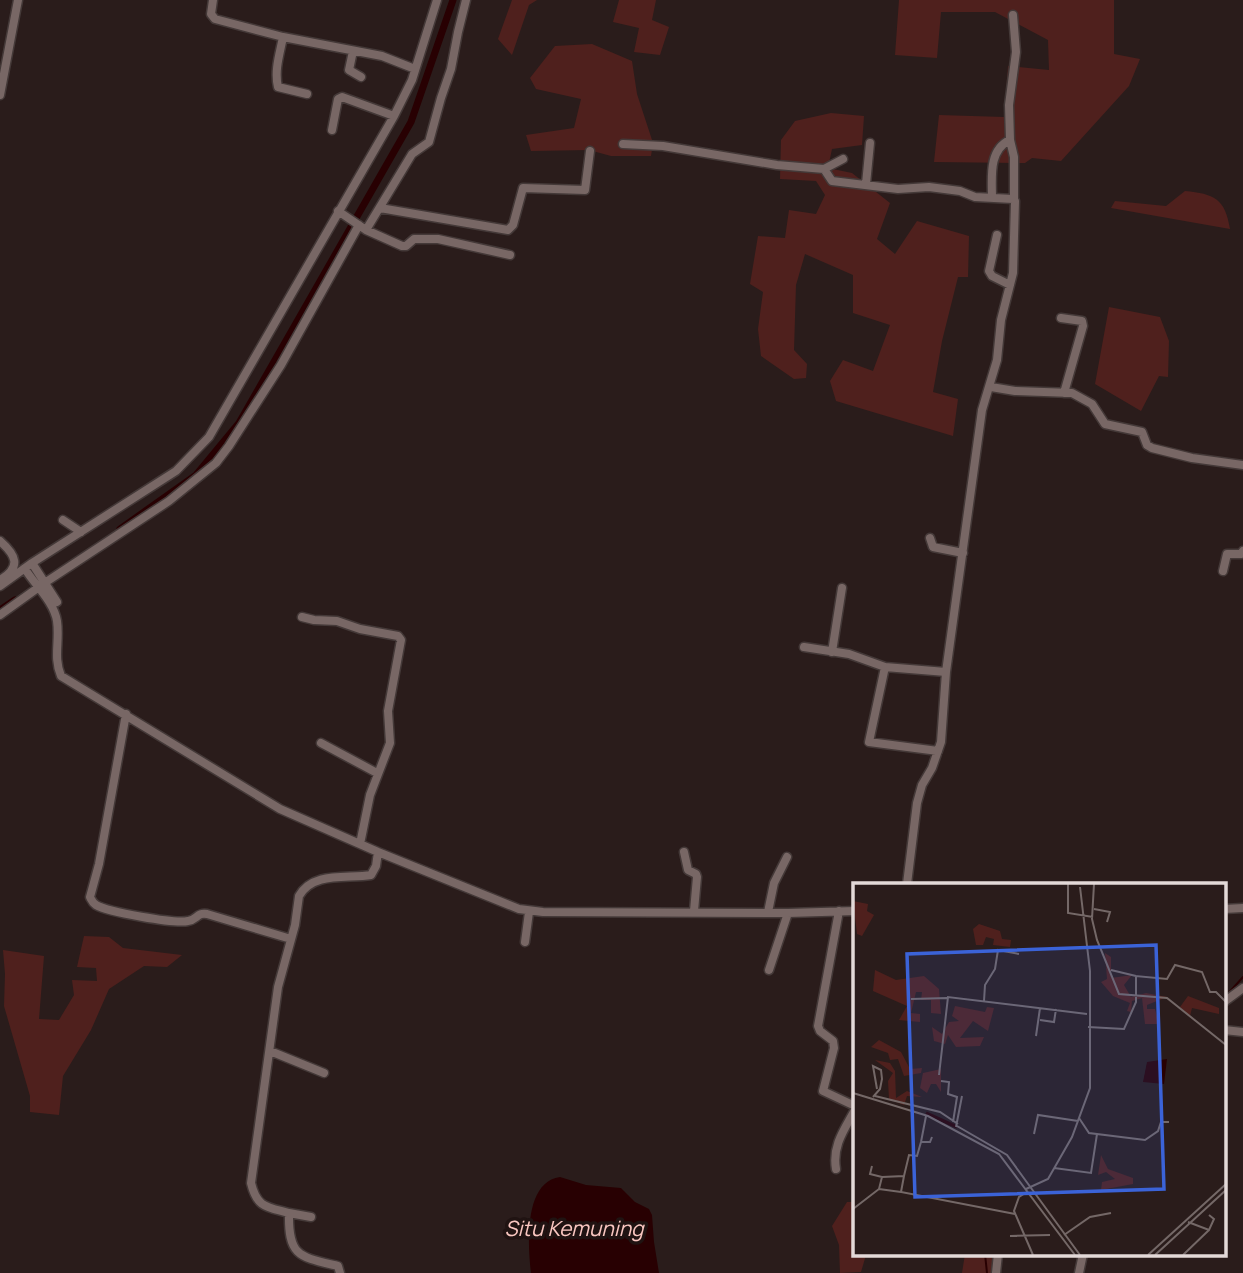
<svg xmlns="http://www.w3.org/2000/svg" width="1243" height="1273" font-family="Manrope,sans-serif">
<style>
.green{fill:#4f201d}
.water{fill:#280002}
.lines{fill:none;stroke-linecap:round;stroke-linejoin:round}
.stream{stroke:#280002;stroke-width:2}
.canal{stroke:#280002;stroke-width:7}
.street-casing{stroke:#443938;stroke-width:11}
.street{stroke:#786765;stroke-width:8}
.labels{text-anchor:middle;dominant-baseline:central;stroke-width:7;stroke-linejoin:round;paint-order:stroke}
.water-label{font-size:21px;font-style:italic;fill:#fac7c1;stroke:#201312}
.inset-river{fill:none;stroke:#280002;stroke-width:3.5}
.inset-road{fill:none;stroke:#746867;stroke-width:2}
.view{fill:#3b63d8;fill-opacity:0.15;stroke:#3b63d8;stroke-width:3.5}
.inset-edge{fill:none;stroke:#e3d9d8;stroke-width:3.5}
</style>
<rect width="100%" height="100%" fill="#2a1c1b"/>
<path class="green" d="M 512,0 L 537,0 L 529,5 L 512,55 L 498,39 Z
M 619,0 L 656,0 L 652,20 L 669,27 L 660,55 L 634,52 L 639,28 L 613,22 Z
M 899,0 L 1114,0 L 1114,54 L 1140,59 L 1129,86 L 1061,161 L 1032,158 L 1025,163 L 934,162 L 939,115 L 1004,117 L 1008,66 L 1049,70 L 1048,40 L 995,12 L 941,12 L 937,58 L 895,55 Z
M 592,44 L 632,61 L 637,94 L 653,143 L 651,156 L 611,156 L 589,150 L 531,151 L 526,135 L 574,128 L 581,99 L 536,89 L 530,78 L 555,46 Z
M 831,113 L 864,116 L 862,145 L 832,149 L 828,168 L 852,173 L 890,203 L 877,239 L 895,254 L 917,221 L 969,236 L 968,277 L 958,277 L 942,341 L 933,392 L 958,399 L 953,436 L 836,401 L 830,381 L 843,360 L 873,371 L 890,325 L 853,313 L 853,275 L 805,254 L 796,285 L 794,350 L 807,364 L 806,378 L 794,379 L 761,356 L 758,329 L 763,292 L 750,284 L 758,236 L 785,238 L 789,210 L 816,214 L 825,195 L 816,181 L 780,179 L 781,140 L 795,121 Z
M 1185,191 C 1214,194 1225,198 1230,229 L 1111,208 L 1115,201 L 1166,206 Z
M 1109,307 L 1160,317 L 1169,341 L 1168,377 L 1159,376 L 1141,411 L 1095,384 Z
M 84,936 L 109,937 L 123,948 L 182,955 L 167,967 L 144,966 L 109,989 L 91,1030 L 63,1076 L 59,1115 L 30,1112 L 30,1096 L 4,1006 L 5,974 L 3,950 L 44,956 L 39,1019 L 59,1020 L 74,995 L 72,980 L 97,981 L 96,968 L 77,967 Z
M 847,1202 L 854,1202 L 855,1254 L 877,1254 L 866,1255 L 861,1272 L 840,1273 L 839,1245 L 832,1226 Z
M 965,1254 L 997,1254 L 994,1273 L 962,1273 Z"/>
<path class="water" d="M 560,1177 L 586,1185 L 621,1188 L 635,1202 L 649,1209 L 652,1215 L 654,1242 L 659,1273 L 531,1273 C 528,1247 523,1182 560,1177 Z"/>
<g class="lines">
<path class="stream" d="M 1226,996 L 1243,977
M 985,1254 L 987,1273"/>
<path class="canal" d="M 120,529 L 196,475 L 239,423 L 411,122 L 453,0
M 0,610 L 15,600"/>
<g class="street-casing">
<path id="street" d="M 213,0 L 211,14 L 215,19 L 283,37 C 280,53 274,70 278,87 L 307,94
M 1013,15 L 1016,52 L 1009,105 L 1010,140 L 1014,157 L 1014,199
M 283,37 L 382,56 L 415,69
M 353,51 L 349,70 L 361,77
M 0,95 L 18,0
M 332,130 L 338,99 L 342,97 L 394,116
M 623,144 L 663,146 L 777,165 L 824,169 L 832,181 L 898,189 L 929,187 L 960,191 L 975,197 L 1013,199 L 1015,201 L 1013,273 L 1001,320 L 997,360 L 982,410 L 946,672 L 941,742 L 932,768 L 922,785 L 917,803 L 907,884
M 824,169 L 843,159
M 866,184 L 870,143
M 992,198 C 992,178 988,150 1010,140
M 380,208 L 508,230 L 513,225 L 523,188 L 585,190 L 590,151
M 338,211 L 366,230 L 402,246 L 406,246 L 414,239 L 438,239 L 510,255
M 366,230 L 412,154 L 429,142 L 441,98 L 451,69 L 458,32 L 466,0
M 997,235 L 989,271 L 992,276 L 1010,285
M 1061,318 L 1082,321 L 1083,326 L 1064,393
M 991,387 L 1015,391 L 1072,393 L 1092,404 L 1105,424 L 1142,432 L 1147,445 L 1152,448 L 1192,458 L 1243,465
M 63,520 L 81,532
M 930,538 L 933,547 L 963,553
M 0,541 C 16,555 22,567 0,580
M 32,563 L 57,602
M 25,569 C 35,585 54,602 57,621 C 60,641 53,657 61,676 L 280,809 L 378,852 L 519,909 L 543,912 L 788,913 L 855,911
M 1223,571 L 1227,554 L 1241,554 L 1243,551
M 0,586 L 32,563 L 176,471 L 209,437 L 394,116 L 412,80 L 437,0
M 0,615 L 46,582 L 169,501 L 216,463 L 229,446 L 281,365 L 359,225
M 302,617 L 314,620 L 337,621 L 360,629 L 398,636 L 401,640 L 388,711 L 390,743 L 370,795 L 360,844
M 804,647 L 849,654 L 885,667 L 946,672
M 832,652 L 842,588
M 885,667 L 869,742 L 938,751
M 126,714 L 99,864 L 90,897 C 92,901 92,902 96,905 C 108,912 174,924 188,921 C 197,920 197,912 207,914 L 291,939
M 321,743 L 377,773
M 684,852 L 688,870 L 696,874 L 697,877 L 694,911
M 1224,909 L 1243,908
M 839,911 L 818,1026 L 820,1031 L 833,1041 L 834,1048 L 823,1091 L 855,1106
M 768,912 L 774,883 L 787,857
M 525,942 L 529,912
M 769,970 L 788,913
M 1224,1002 L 1243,988
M 1224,1030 L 1243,1032
M 270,1051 L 324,1073
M 836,1169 C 832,1146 844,1130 855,1110
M 289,1213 L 311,1217
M 340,1273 L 338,1266 C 300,1257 288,1257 289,1213 C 267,1207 257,1208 251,1183 L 278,987 L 295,925 L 299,896 C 313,871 347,879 371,875 L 376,866 L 378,852
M 996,1273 L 998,1254
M 1079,1273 L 1083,1254"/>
</g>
<use href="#street" class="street"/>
</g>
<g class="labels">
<g class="water-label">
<text x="574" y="1228">Situ Kemuning</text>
</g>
</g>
<g transform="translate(853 883)">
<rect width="373" height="373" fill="#2a1c1b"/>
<path d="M 0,18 L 15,21 L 14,28 L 21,32 L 9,53 L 4,51 ZM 126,41 L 147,48 L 149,56 L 158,57 L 157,64 L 140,62 L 141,56 L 133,54 L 130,62 L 123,62 L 120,46 ZM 252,70 L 258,74 L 258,95 L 279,92 L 271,102 L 278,114 L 293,110 L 314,114 L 294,122 L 294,126 L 302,126 L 306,141 L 292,141 L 289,115 L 279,118 L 278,129 L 274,128 L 277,120 L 260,113 L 248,99 L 254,96 ZM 22,87 L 43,97 L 71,93 L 86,106 L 88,131 L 78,130 L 78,117 L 68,117 L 69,109 L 63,109 L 58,130 L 67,131 L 67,139 L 46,137 L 54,123 L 20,108 ZM 335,113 L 366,125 L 366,131 L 339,125 L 337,133 L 327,124 ZM 102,123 L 132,129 L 134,124 L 141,125 L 135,148 L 120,138 L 107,155 L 131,154 L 127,163 L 103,164 L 95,152 L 92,161 L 81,158 L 79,144 L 89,151 L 96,139 L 106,138 L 99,133 ZM 26,157 L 48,169 L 57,186 L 69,185 L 68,190 L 51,193 L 45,176 L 37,177 L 35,170 L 18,164 ZM 22,177 L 37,180 L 42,188 L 43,215 L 54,208 L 69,214 L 54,213 L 51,222 L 36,216 L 35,198 L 40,190 ZM 88,186 L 88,209 L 83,201 L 78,201 L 74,210 L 67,205 L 70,190 ZM 248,272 L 255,286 L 280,295 L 280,301 L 248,307 L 249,299 L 262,296 L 253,289 L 245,292 Z" fill="#4f201d"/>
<path d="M 314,176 L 311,201 L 290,199 L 294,179 Z" fill="#280002"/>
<path class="inset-river" d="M 73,230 L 104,244"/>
<path class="inset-road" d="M 215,1 L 215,30 L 240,34M 241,1 L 239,36 L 244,57 L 266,111 L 314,115 L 373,162M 241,26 L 257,29 L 254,39M 258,87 L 283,93M 58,116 L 94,115M 131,118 L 132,102 L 142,86 L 145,67 L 166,71M 187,137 L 201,139 L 203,126M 235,144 L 271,146 L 283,119 L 283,93 L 314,96 L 322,82 L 349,89 L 357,109 L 363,109 L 373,119M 183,153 L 187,125M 86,192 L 95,114 L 234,131M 88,198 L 96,199 L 95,211 L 104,214 L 100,239M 0,210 L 75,233 L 146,271 L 222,372M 22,213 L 87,229 L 105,241M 20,214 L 27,206 L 29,196 L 28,187 L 20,183 L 24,206M 226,235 L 236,250 L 292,257 L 305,248 L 308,239 L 316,239M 104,243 L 154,272 L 227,372M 103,244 L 109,213M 181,251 L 185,232 L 225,238M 68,259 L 73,233M 201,285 L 238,290 L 244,251M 51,293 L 48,309 L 162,331M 29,294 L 51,293 L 56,272 L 64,273 L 68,259 L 77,259 L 79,254M 26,306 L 48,309M 173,306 L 195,296 L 219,254 L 237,205 L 237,88 L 227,4M 174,309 L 166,314 L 161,328 L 180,372M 0,326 L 26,306 L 29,294 L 17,291 L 19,283M 335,339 L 356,347 L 361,336 L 356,332M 211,352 L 237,334 L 258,330M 157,353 L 197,352M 295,372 L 373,301M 302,372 L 373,307M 330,372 L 356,347"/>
<path class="view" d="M 303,62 L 311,306 L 62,314 L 54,71 Z"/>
<rect width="373" height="373" class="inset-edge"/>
</g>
</svg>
